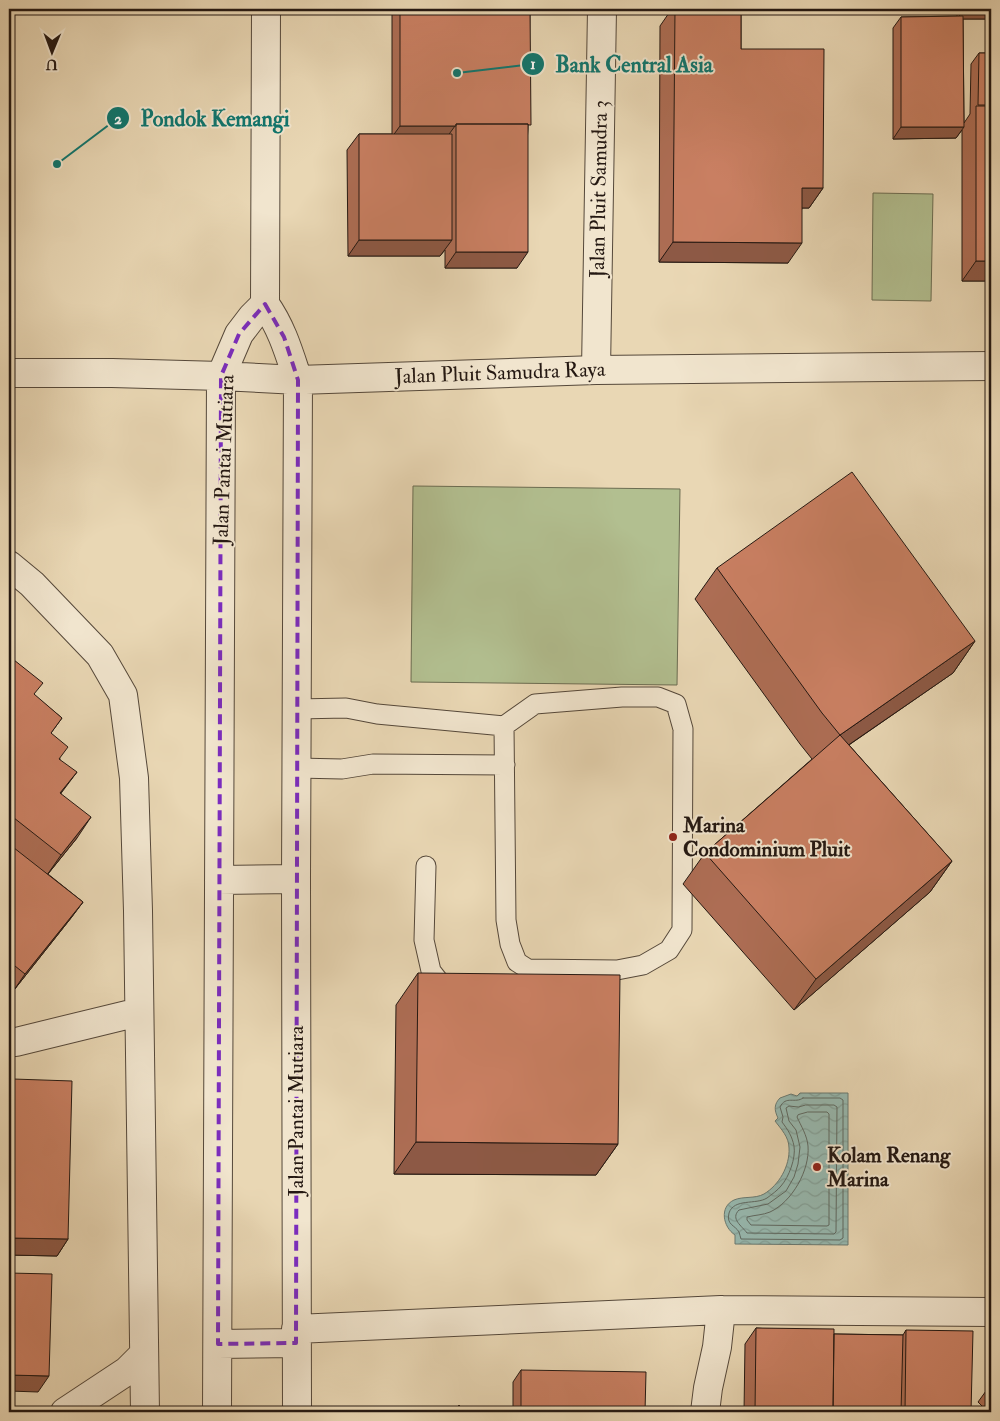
<svg xmlns="http://www.w3.org/2000/svg" width="1000" height="1421" font-family="'IM FELL Double Pica',serif">
<style>
.grass{fill:#b2bf90;stroke:#6b6c51}
.water{fill:url(#water-waves);stroke:#697971}
.lines{fill:none;stroke-linecap:round;stroke-linejoin:round}
.shore{stroke:#5e6861;stroke-width:1}
.service-casing{stroke:#55483a;stroke-width:21}
.minor-casing{stroke:#55483a;stroke-width:30}
.service{stroke:#f1e5ce;stroke-width:19}
.minor{stroke:#f1e5ce;stroke-width:28}
.wall{fill:#ad6d54;stroke:#241812}
.shaded-wall{fill:#8d5945;stroke:#241812}
.building{fill:#c97f62;stroke:#241812}
.marked{fill:none;stroke:#7b2cbf;stroke-width:4;stroke-dasharray:10 6;stroke-linejoin:round}
.poi-dot{fill:#8f2418;stroke:#f1e5ce;stroke-width:2}
.labels{text-anchor:middle;dominant-baseline:central;stroke-width:4;stroke-linejoin:round;paint-order:stroke}
.street-label{font-size:21px;fill:#241812;stroke:#f1e5ce}
.poi-label{font-size:21px;font-weight:bold;fill:#241812;stroke:#f1e5ce;text-anchor:start}
.leader{fill:none;stroke:#0f766e;stroke-width:2}
.callout-dot{fill:#0f766e;stroke:#f1e5ce;stroke-width:2}
.mark-label{font-size:15px;text-anchor:middle;font-weight:bold;fill:#fff}
.callout-label{font-size:22px;text-anchor:middle;font-weight:bold;fill:#0f766e;stroke:#f1e5ce;stroke-width:4;stroke-linejoin:round;paint-order:stroke}
</style>
<defs>
<pattern id="water-waves" width="16" height="10" patternUnits="userSpaceOnUse" patternTransform="scale(1.25)"><rect width="16" height="10" fill="#97b9b0"/><path d="M0 5q4-4 8 0t8 0" fill="none" stroke="#829e96"/></pattern>
</defs>
<rect width="100%" height="100%" fill="#e9d7b4"/>
<filter id="stains"><feTurbulence type="fractalNoise" baseFrequency=".004" numOctaves="4"/><feColorMatrix values="0 0 0 0 .2 0 0 0 0 .09 0 0 0 0 .02 0 0 0 .5 -.17"/></filter>
<radialGradient id="worn" r=".72"><stop offset=".6" stop-color="#630" stop-opacity="0"/><stop offset="1" stop-color="#630" stop-opacity=".3"/></radialGradient>
<path class="grass" d="M 873,193 L 933,194 L 931,301 L 872,300 Z
M 413,486 L 680,489 L 677,685 L 411,682 Z"/>
<path class="water" d="M 800,1093 L 848,1093 L 848,1245 L 735,1244 L 735,1235 C 723,1227 719,1207 734,1200 C 743,1196 755,1199 764,1194 C 779,1185 790,1166 789,1148 C 789,1137 781,1129 775,1121 L 778,1118 C 774,1110 774,1104 780,1098 L 791,1094 L 797,1096 Z"/>
<g class="lines">
<path class="shore" d="M 803,1098 L 840,1098 L 843,1100 L 843,1238 L 840,1240 L 741,1239 C 740,1237 740,1234 739,1232 C 735,1225 726,1225 729,1213 C 734,1198 756,1205 767,1198 C 771,1195 778,1190 781,1186 C 789,1177 796,1158 794,1146 C 792,1136 788,1130 782,1122 L 783,1117 L 780,1107 C 786,1095 795,1104 803,1098 Z
M 806,1105 L 834,1105 L 837,1107 L 836,1232 L 834,1234 L 747,1233 C 742,1226 730,1219 739,1210 L 768,1204 L 786,1191 L 794,1177 L 798,1164 L 800,1147 L 796,1130 L 789,1121 L 786,1108 L 789,1106 L 798,1107 Z
M 808,1112 L 827,1112 L 829,1114 L 829,1225 L 827,1226 L 751,1225 L 747,1220 L 747,1217 C 755,1215 763,1215 770,1212 C 792,1202 810,1170 808,1146 C 807,1135 801,1126 797,1117 L 798,1115 Z"/>
<g class="service-casing">
<path id="service" d="M 622,697 L 658,697 L 676,704 L 683,729 L 682,930 L 669,950 L 643,965 L 617,970 L 528,969 L 517,962 L 510,944 L 506,920 L 504,726 L 535,704 Z
M 297,709 L 346,708 L 377,714 L 504,726
M 297,768 L 342,769 L 373,764 L 505,765
M 426,866 L 424,940 L 431,971 L 442,985 L 452,989"/>
</g>
<g class="minor-casing">
<path id="minor" d="M 265,304 C 282,328 289,353 298,380 L 296,879 L 297,1412
M 265,304 L 266,9
M 596,370 L 602,9
M 9,373 L 112,373 L 221,376 L 298,380 L 596,370 L 991,366
M 9,565 L 32,584 L 100,655 L 123,695 L 134,778 L 138,911 L 145,1412
M 219,880 L 296,879
M 9,1042 L 16,1042 L 139,1012
M 296,1329 L 721,1310 L 991,1312
M 218,1344 L 296,1343
M 65,1412 L 127,1371 L 144,1354
M 217,1412 L 221,376 L 239,334 L 252,317 L 265,304
M 705,1412 L 708,1388 L 717,1347 L 721,1310"/>
</g>
<use href="#service" class="service"/>
<use href="#minor" class="minor"/>
</g>
<path class="wall" d="M 392,9 L 530,9 L 528,129 L 517,268 L 445,268 L 445,250 L 440,256 L 348,256 L 347,150 L 359,134 L 392,134 Z
M 636,9 L 741,9 L 741,49 L 823,188 L 809,208 L 802,208 L 788,263 L 659,262 L 660,26 L 671,10 L 636,10 Z
M 957,9 L 991,9 L 991,19 L 963,19 L 964,123 L 970,114 L 971,64 L 979,53 L 991,53 L 991,281 L 962,281 L 962,130 L 956,138 L 893,139 L 893,28 L 901,17 L 957,16 Z
M 717,568 L 975,641 L 953,673 L 849,745 L 952,861 L 930,892 L 794,1010 L 683,884 L 705,853 L 812,759 L 800,744 L 695,599 Z
M 9,656 L 34,695 L 62,718 L 51,733 L 60,759 L 61,794 L 77,838 L 48,874 L 83,902 L 71,918 L 14,990 L 9,986 Z
M 418,973 L 618,1144 L 596,1175 L 394,1174 L 396,1005 Z
M 13,1079 L 68,1239 L 57,1256 L 9,1255 L 9,1086 Z
M 756,1328 L 834,1334 L 903,1335 L 906,1330 L 971,1412 L 744,1412 L 745,1344 Z
M 521,1370 L 645,1412 L 513,1412 L 513,1382 Z
M 991,1386 L 991,1412 L 988,1412 L 978,1402 L 986,1391 Z"/>
<path class="shaded-wall" d="M 637,9 L 672,9 L 671,10 L 636,10 Z
M 964,9 L 991,9 L 991,19 L 957,19 Z
M 400,126 L 455,126 L 447,137 L 392,137 Z
M 901,127 L 964,127 L 956,138 L 893,139 Z
M 802,188 L 823,188 L 809,208 L 788,208 Z
M 359,240 L 452,240 L 440,256 L 348,256 Z
M 673,242 L 802,243 L 788,263 L 659,262 Z
M 456,252 L 528,252 L 517,268 L 445,268 Z
M 976,261 L 991,261 L 991,281 L 962,281 Z
M 975,641 L 953,673 L 818,766 L 840,735 Z
M 77,772 L 62,792 L 46,813 L 60,793 Z
M 91,817 L 77,838 L 47,875 L 61,855 Z
M 952,861 L 930,892 L 794,1010 L 816,979 Z
M 83,902 L 71,918 L 14,990 L 25,974 Z
M 416,1142 L 618,1144 L 596,1175 L 394,1174 Z
M 9,1238 L 68,1239 L 57,1256 L 9,1255 Z
M 9,1375 L 49,1376 L 38,1392 L 9,1391 Z"/>
<path class="building" d="M 400,9 L 530,9 L 531,125 L 528,125 L 528,124 L 456,124 L 456,126 L 400,126 Z
M 675,9 L 741,9 L 741,49 L 824,49 L 823,188 L 802,188 L 802,243 L 673,242 Z
M 963,16 L 964,127 L 901,127 L 901,17 Z
M 979,53 L 991,53 L 991,105 L 978,105 Z
M 976,106 L 991,106 L 991,261 L 976,261 Z
M 456,124 L 528,124 L 528,252 L 456,252 Z
M 359,134 L 452,134 L 452,240 L 359,240 Z
M 852,472 L 975,641 L 840,735 L 822,713 L 717,568 Z
M 9,656 L 43,683 L 34,694 L 62,718 L 51,733 L 68,747 L 59,759 L 77,772 L 60,793 L 91,817 L 61,855 L 9,814 Z
M 840,735 L 952,861 L 816,979 L 705,853 Z
M 9,844 L 83,902 L 25,974 L 10,962 L 9,963 Z
M 418,973 L 620,975 L 618,1144 L 416,1142 Z
M 13,1079 L 72,1081 L 68,1239 L 9,1238 L 11,1188 L 9,1188 L 9,1112 L 13,1112 Z
M 9,1273 L 52,1274 L 49,1376 L 9,1375 Z
M 756,1328 L 834,1329 L 833,1412 L 755,1412 Z
M 906,1330 L 973,1331 L 971,1412 L 905,1412 Z
M 834,1334 L 903,1335 L 901,1412 L 833,1412 Z
M 521,1370 L 646,1372 L 645,1412 L 521,1412 Z
M 991,1386 L 991,1396 L 986,1391 Z
M 459,1405 L 466,1412 L 453,1412 Z"/>
<path class="marked" d="M 265,304 L 284,337 L 298,380 L 296,1343 L 218,1344 L 221,376 L 239,334 Z"/>
<g class="poi-dot">
<circle cx="673" cy="837" r="5"/>
<circle cx="817" cy="1167" r="5"/>
</g>
<g class="labels">
<g class="street-label">
<text transform="translate(599 189) rotate(-89)">Jalan Pluit Samudra 3</text>
<text transform="translate(500 373) rotate(-2)">Jalan Pluit Samudra Raya</text>
<text transform="translate(224 460) rotate(-88)">Jalan Pantai Mutiara</text>
<text transform="translate(296 1111) rotate(-90)">Jalan Pantai Mutiara</text>
</g>
<g class="poi-label">
<text x="683" y="825">Marina<tspan x="683" dy="24">Condominium Pluit</tspan></text>
<text x="827" y="1155">Kolam Renang<tspan x="827" dy="24">Marina</tspan></text>
</g>
</g>
<path class="leader" d="M457 73L533 64M57 164L118 118"/>
<g class="callout-dot">
<circle cx="457" cy="73" r="5"/>
<circle cx="57" cy="164" r="5"/>
<circle cx="533" cy="64" r="12"/>
<circle cx="118" cy="118" r="12"/>
</g>
<g class="mark-label">
<text x="533" y="69">1</text>
<text x="118" y="124">2</text>
</g>
<g class="callout-label">
<text x="634" y="72">Bank Central Asia</text>
<text x="215" y="126">Pondok Kemangi</text>
</g>
<rect width="1000" height="1421" fill="none" stroke="#e9d7b4" stroke-width="30"/>
<rect x="10" y="10" width="980" height="1401" fill="none" stroke="#241812" stroke-width="2.5"/>
<rect x="15" y="15" width="970" height="1391" fill="none" stroke="#241812"/>
<g transform="translate(52 52) rotate(181)" stroke="#f1e5ce" stroke-width="4" paint-order="stroke">
<path d="M0-4L9 19L0 12L-9 19Z" fill="#241812"/>
<text y="-8" font-size="14" font-weight="bold" text-anchor="middle" fill="#241812">U</text>
</g>
<rect width="100%" height="100%" filter="url(#stains)"/>
<rect width="100%" height="100%" fill="url(#worn)"/>
</svg>
